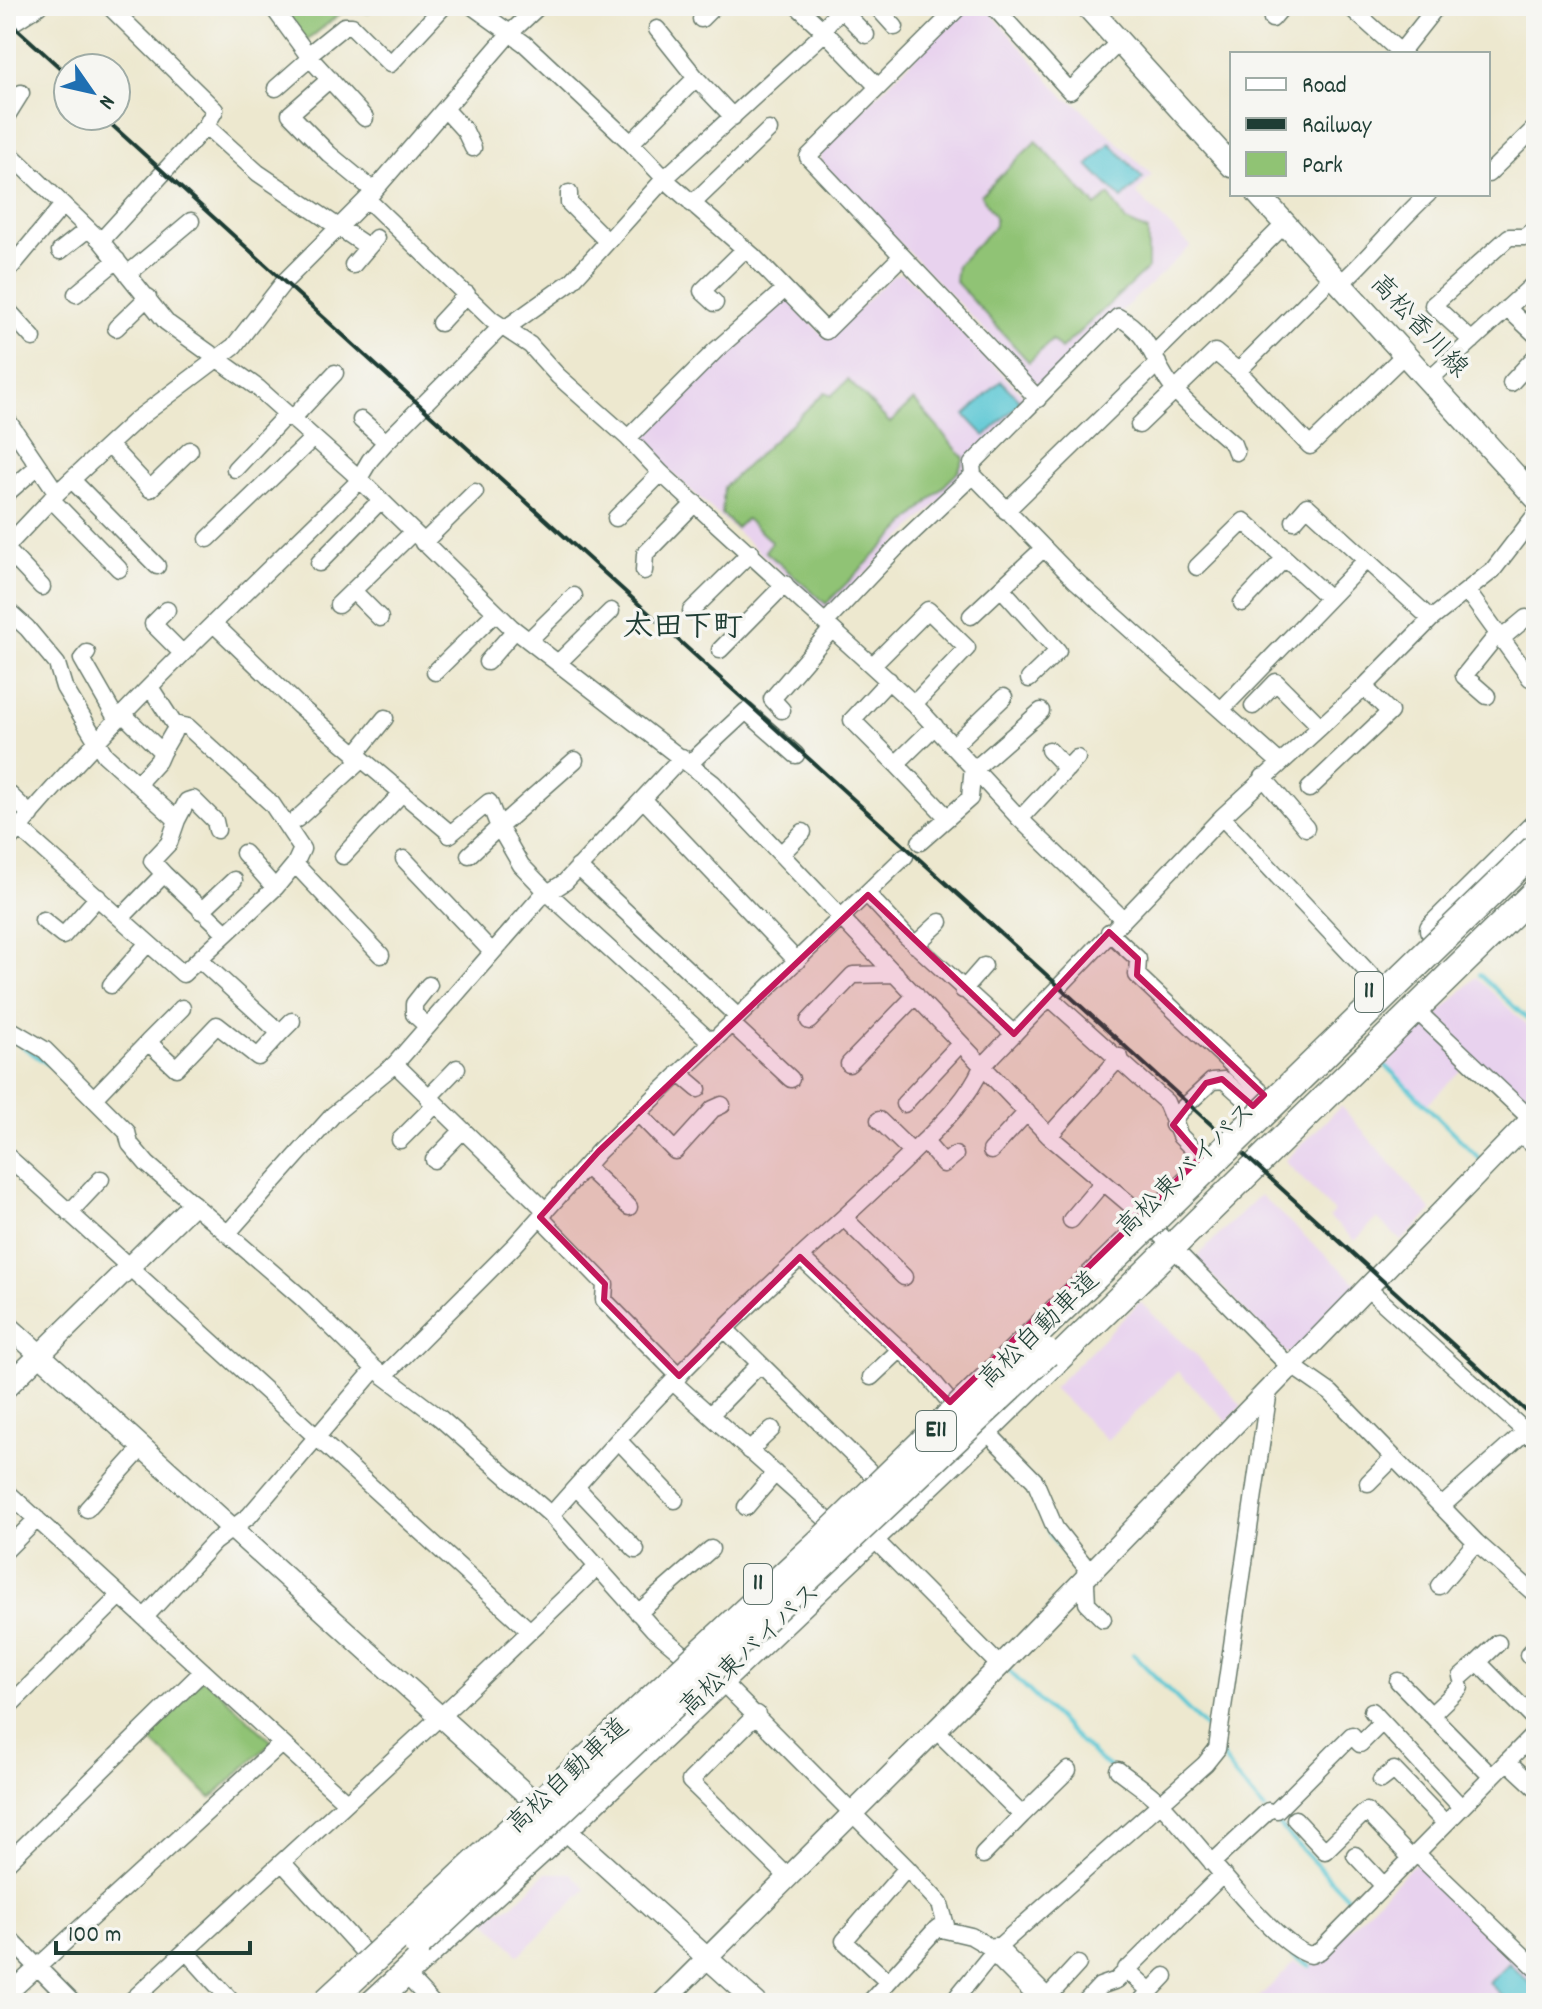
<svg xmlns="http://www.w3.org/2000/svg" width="1542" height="2009" font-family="Dekko,'Klee One',sans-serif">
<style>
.built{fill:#e8d2ee}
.green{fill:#90c374;stroke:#588054;stroke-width:2}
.water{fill:#5bc7d4;stroke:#3d8284;stroke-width:2}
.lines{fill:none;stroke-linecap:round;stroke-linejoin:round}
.stream{stroke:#5bc7d4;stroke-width:4}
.minor-casing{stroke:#67796a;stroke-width:19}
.tertiary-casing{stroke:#67796a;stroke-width:23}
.secondary-casing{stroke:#67796a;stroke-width:25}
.primary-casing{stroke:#67796a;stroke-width:27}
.trunk-casing{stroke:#67796a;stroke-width:29}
.minor{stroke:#fff;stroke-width:16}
.tertiary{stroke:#fff;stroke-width:20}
.secondary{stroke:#fff;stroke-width:22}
.primary{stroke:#fff;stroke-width:24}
.trunk{stroke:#fff;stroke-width:26}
.rail{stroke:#1f3d34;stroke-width:4}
.motorway-bridge-casing{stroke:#67796a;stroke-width:31;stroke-linecap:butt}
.motorway-bridge{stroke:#fff;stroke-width:28}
.marked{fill:#c2185b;fill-opacity:0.2;stroke:#c2185b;stroke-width:6;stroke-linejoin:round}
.labels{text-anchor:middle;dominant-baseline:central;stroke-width:7;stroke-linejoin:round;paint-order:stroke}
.shield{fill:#f6f6f2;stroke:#60746d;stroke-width:2}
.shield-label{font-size:24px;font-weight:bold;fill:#1f3d34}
.street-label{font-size:26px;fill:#1f3d34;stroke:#f6f6f2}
.quarter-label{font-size:30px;font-weight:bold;fill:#1f3d34;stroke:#f6f6f2}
</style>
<rect width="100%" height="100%" fill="#f6f6f2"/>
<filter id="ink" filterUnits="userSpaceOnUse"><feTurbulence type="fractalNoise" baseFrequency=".0125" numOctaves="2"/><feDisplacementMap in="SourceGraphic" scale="16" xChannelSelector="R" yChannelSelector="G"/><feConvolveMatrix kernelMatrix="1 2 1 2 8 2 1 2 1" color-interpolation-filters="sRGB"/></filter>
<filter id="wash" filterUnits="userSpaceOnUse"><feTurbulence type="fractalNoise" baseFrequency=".006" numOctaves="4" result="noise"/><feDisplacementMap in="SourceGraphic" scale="32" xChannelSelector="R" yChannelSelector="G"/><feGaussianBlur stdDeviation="1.8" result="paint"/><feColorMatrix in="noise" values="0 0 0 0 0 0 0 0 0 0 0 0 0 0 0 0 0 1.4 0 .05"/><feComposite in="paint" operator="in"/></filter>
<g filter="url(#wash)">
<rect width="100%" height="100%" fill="#ede8cf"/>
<path class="built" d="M 967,6 L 985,6 L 1066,99 L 1077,104 L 1152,175 L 1136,193 L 1191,246 L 1040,387 L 822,163 L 820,152 Z
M 903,273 L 1025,397 L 1024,406 L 968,473 L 830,609 L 822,609 L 639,443 L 639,434 L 780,298 L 788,298 L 827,339 L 892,276 Z
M 1476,977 L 1536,1034 L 1536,1110 L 1531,1114 L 1432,1020 Z
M 1427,1024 L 1468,1064 L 1426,1105 L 1387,1064 Z
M 1341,1106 L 1432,1211 L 1401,1241 L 1377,1218 L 1355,1241 L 1329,1217 L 1334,1212 L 1285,1161 Z
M 1260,1195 L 1358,1285 L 1295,1353 L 1286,1353 L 1195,1258 Z
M 1140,1302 L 1196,1355 L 1242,1406 L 1227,1422 L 1178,1371 L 1107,1440 L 1053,1388 Z
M 1418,1860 L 1536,1974 L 1536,2003 L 1253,2003 L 1295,1962 L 1309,1969 Z
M 545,1873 L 571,1873 L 587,1889 L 519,1955 L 486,1920 L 497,1910 L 512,1906 Z"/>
<path class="green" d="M 272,6 L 379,6 L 368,13 L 350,6 L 301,45 Z
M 1036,141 L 1096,206 L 1109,195 L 1126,221 L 1148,231 L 1148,268 L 1061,349 L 1052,340 L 1029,362 L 955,281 L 957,265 L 995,226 L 995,217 L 981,195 Z
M 848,380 L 890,423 L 914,400 L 964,458 L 958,472 L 826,604 L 765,551 L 772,542 L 746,519 L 736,528 L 722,514 L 724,487 L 825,392 L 831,396 Z
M 204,1677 L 272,1742 L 211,1798 L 145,1735 Z"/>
<path class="water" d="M 1110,143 L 1143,178 L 1122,199 L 1088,165 Z
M 1001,381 L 1021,402 L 985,436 L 965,415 Z
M 1509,1963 L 1536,1989 L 1536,2003 L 1510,2003 L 1489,1983 Z"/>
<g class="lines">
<path class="stream" d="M 1479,974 L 1536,1027
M 8,1036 L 49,1065
M 1386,1066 L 1481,1160
M 1025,1481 L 1050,1534 L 1078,1573
M 1133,1654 L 1211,1733
M 1008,1670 L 1095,1756 L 1115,1771
M 1222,1755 L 1235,1776 L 1265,1810
M 1271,1817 L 1354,1904
M 1175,1831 L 1189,1848
M 1293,1956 L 1310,1966"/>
</g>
</g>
<g filter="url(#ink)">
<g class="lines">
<g class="minor-casing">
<path id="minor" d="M 272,6 L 310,58 L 365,118
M 472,6 L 525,44 L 631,143 L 668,182 L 753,256 L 826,331 L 902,256
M 797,6 L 825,32 L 827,24 L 844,6
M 876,6 L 895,27
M 960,6 L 808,157 L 1038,399
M 993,6 L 1070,91 L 1119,42
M 1349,6 L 1400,52
M 841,9 L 866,35
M 701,19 L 714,6
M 1272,19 L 1283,6
M 6,27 L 39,6
M 1399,54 L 1437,6
M 308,55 L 344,26 L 352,26 L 390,64 L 444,6
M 696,78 L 733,117
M 330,79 L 290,114 L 329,154 L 374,191
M 276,88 L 310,58
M 445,109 L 465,131 L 473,148
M 6,117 L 21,93
M 206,126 L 258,173 L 368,247
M 631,143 L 696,78 L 657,29
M 6,150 L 101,241 L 166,322 L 258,388 L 352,472 L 511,627 L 713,783 L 1049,1136 L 1133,1207 L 1282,1359 L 1331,1393 L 1476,1542 L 1536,1595
M 1488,174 L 1536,127
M 569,193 L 569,203 L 604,238 L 610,239 L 664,179 L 825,32 L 878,87
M 367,199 L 492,320 L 530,345 L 558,376 L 628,438 L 661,473 L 914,704 L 1020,819 L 1122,918
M 692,204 L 769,130
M 101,241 L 206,126 L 215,110 L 109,6
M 60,251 L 88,229
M 353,265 L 376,238
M 6,268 L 12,266 L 62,206
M 129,273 L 191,221
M 1340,284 C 1372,255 1396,223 1428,194
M 76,294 L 117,260
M 715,303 L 702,291 L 745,249
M 6,308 L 33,338
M 1507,308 L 1536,335
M 440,323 L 467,294
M 116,328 L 148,297
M 506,328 L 572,281 L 610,239
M 1472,341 L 1433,305 L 1509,237 L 1525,237 L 1536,227
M 1155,353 L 1285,224
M 1238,371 L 1310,446 L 1405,354
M 1429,380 L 1536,282
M 1511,383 L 1536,356
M 6,418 L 57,493
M 292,419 L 335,373
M 1139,425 L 1215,352 L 1238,371 L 1333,276
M 628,438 L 715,351 L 785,289
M 386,442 L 502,326
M 109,445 L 150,489 L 190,450
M 235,469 L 287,414
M 973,475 L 972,464 L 1118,317 C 1152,334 1152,364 1174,389 C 1191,409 1213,426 1233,444 L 1236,452
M 72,480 L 157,566
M 6,494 L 37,467
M 51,499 L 119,569
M 1006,511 L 1158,363
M 616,518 L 661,473
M 1294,521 L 1307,506 L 1431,619
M 208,539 L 313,438
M 423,543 L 475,492
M 6,547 L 57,493 L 136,420 L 234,346 L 284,282 L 367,199 L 510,33 L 539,6
M 6,549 L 42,587
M 319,563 L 380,501
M 1197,567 L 1244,521 L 1329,598
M 644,571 L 645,554 L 695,503
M 1001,588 L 1058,651 L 1029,679
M 353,591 L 380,618
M 1467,591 L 1530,678 L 1536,673
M 1242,603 L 1285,558
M 338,605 L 412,533
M 6,609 L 27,628 L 57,664 L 64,687 L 105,755 L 177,820 L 169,843 L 152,861 L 164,874
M 167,610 L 153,624 L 182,653
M 691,611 L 751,552
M 971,616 L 1044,548
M 825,623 L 897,547 L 973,475 L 1075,580 L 1279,762
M 214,624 L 299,706 L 451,834
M 529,640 L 574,596
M 720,650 L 785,584
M 87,653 L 82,659 L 117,720
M 487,662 L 515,630
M 559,662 L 611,611
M 873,665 L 928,610 L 967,648 L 914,704
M 435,672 L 495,613
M 889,680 L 852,720 L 896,764 L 935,726
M 150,687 L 174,724 L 188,727 L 272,804 L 302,849 L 295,864
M 1487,696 L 1464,676 L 1493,640 L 1502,638 L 1526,618
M 1253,706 L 1276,682 L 1320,726
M 1222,709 L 1366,560
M 782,710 L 772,699 L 832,629
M 123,714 L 162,752 L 158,761 L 137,784
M 954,745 L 1004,697
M 1049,750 L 1067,769
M 162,752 L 173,733
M 355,755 L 385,718
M 575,760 L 499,827 L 521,865 L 548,893 L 711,1042
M 689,764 L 746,711 L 796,755
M 896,764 L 946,816
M 976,768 L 1041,711
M 1263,777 L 1306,828
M 1309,789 L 1390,712 L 1364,687
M 6,791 L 31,815
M 643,799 L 797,961
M 1222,817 L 1378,983
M 297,819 L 361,760
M 1020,819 L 1077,758
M 177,820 L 187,801 L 193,799 L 215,821 L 217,830
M 19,828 L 183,974 L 199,959 L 280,1033 L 292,1021
M 449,835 L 489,802 L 499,827 L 469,855
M 920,842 L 970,798 L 973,765
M 6,843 C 113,715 237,602 355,485 L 370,460 L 386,442 L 361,420
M 783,852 L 803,832
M 244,853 L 275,888
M 343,856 L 402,793
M 404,859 L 492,952
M 578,867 L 738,1017
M 868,895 L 906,936 L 1014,1034
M 201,911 L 234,880
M 122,917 L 164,874 L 225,932
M 43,920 L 63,936 L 98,897
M 1109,932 L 1138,959 L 1137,975 L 1264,1095
M 915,945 L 940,922
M 199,959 L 276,887 L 295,864 L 381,955
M 111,985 L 148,943
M 963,990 L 984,966
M 1049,997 L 1166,1102 L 1180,1136 L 1201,1157
M 1416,1010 L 1531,1119
M 809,1021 L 853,975 L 896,974
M 732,1024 L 791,1079
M 427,1026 L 414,1014 L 414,1004 L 429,985
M 6,1027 L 45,1050 L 127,1132 L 130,1144 L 147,1164 L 303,1299 L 375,1369 L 440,1418 L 551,1515 L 653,1629 L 684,1655
M 148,1042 L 182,1008
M 849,1064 L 916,995
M 679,1073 L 698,1089
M 94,1098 L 148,1042 L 176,1068 L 217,1025 L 258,1057 L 280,1033
M 428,1098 L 457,1068
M 904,1104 L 960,1044
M 638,1113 L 675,1151 L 713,1109 L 722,1105
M 879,1120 L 912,1152
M 1173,1125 L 1179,1112 L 1212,1081 L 1224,1080 L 1253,1106
M 1518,1132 L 1536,1148
M 1049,1136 L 1120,1057
M 400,1140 L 435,1105
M 924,1141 L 944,1164 L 955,1155
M 991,1151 L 1027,1112
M 6,1155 L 530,1631
M 434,1160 L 462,1131
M 586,1167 L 629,1207
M 546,1211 L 395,1064 L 540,898 L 565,882 L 682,757
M 69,1213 L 101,1179
M 540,1217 L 605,1284 L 604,1300 L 679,1376
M 845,1219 L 904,1277
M 1071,1220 L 1103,1182
M 227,1234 L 333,1115 L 395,1064
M 800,1257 L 926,1373 L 950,1402
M 1368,1289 L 1536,1441
M 725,1329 L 873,1475
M 384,1376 L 514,1246 L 599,1151 L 905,856
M 871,1377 L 901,1349
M 673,1382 L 826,1519
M 710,1415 L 760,1364
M 985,1430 L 1035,1481 L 1055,1528 L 1085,1566 L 1087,1603 L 1103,1619
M 618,1440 L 675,1500
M 749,1451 L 772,1429
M 1368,1483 L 1393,1458
M 576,1487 L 636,1550
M 6,1491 L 346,1802
M 1442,1506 L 1536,1422
M 746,1507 L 775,1473
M 87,1509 L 142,1448
M 551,1515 C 617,1440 684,1366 757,1298 C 807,1250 859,1205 909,1156 C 937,1128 966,1103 982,1067 L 1222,817 L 1364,687 L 1431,619 L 1493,570 L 1536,514
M 872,1537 L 1000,1666
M 6,1550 L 37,1519
M 1439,1586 L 1476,1542
M 638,1613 L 711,1549
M 145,1617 L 214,1542 L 249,1516 L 375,1369
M 1498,1643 L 1478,1662 L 1536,1721
M 1528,1655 L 1536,1647
M 1461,1677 L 1478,1662
M 720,1680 L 907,1868 L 940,1904 L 947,1929
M 1398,1681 L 1492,1777
M 6,1709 L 120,1596
M 1372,1711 L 1461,1807
M 757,1714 L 690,1781 L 787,1876
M 1431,1715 L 1460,1687
M 935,1729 L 1022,1815 L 983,1855
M 1507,1761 L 1536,1788
M 1118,1770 C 1132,1781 1148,1791 1161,1804 C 1192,1834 1275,1948 1311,1955 L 1320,1951 L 1536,1732
M 1381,1780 L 1394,1770 L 1445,1823
M 1277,1810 L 1352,1735 L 1360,1744 L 1382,1722
M 1022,1815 L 1068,1770
M 1295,1819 L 1325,1851 L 1366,1811 L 1411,1858
M 1416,1853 L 1536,1968
M 1355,1855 L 1384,1886
M 282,1862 L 364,1952
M 1212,1863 L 1268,1811
M 6,1864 L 203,1671
M 6,1935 L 73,2003
M 186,1951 L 233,2003
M 1126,1969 L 1150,1991
M 405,1974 L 432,2003
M 888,1982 L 844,1941 L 907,1868
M 6,1996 L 281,1744
M 1045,2000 L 1078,1964
M 1142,2000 L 1165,1976
M 129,2003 L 457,1701 L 598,1566
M 869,2003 L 937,1928 L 971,1936 L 995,1950
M 952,2003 L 995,1950 L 1205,1764 L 1217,1749 L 1269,1390
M 1084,2003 L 1100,1986 L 1117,1980 L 1222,1875"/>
</g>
<g class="tertiary-casing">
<path id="tertiary" d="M 6,1324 L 757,2003
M 6,1388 L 192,1205
M 662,2003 L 1000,1666 L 1536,1114"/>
</g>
<g class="secondary-casing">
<path id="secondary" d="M 1087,6 L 1232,166
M 1258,194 L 1536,498"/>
</g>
<g class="primary-casing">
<path id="primary" d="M 995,1950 L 1048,2003"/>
</g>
<g class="trunk-casing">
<path id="trunk" d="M 1433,929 L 1536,827
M 373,2003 L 565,1828 L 985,1430 L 1536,891"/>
</g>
<use href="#minor" class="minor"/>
<use href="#tertiary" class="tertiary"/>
<use href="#secondary" class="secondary"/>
<use href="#primary" class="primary"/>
<use href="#trunk" class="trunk"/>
<path class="rail" d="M 6,19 L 68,75
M 102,116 L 1536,1420"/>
<g class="motorway-bridge-casing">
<path id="motorway-bridge" d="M 418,1944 L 1046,1353
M 326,2003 L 826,1537 L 1536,848"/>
</g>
<use href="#motorway-bridge" class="motorway-bridge"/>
</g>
</g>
<path class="marked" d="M 868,895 L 1014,1034 L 1109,932 L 1138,959 L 1137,975 L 1264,1095 L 1253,1106 L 1222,1079 L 1206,1083 L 1173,1125 L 1201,1157 L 950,1402 L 800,1257 L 679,1376 L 604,1300 L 605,1284 L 540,1217 L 599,1151 Z"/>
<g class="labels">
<g class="shield">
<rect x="1355" y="972" width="28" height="40" rx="6"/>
<rect x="916" y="1411" width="40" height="40" rx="6"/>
<rect x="744" y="1564" width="28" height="40" rx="6"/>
</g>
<g class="shield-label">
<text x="1369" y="992">11</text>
<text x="936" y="1431">E11</text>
<text x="758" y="1584">11</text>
</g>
<g class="street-label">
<text transform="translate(1418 327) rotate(47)">高松香川線</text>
<text transform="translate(1187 1171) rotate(-44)">高松東バイパス</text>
<text transform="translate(1040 1331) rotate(-44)">高松自動車道</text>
<text transform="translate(751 1651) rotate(-43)">高松東バイパス</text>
<text transform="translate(569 1777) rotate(-43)">高松自動車道</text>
</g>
<g class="quarter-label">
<text x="683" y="629">太田下町</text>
</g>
</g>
<rect width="1542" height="2009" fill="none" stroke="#f6f6f2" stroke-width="32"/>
<rect x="1230" y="52" width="260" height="144" fill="#f6f6f2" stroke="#a0aca6" stroke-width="2"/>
<rect x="1246" y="78" width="40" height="12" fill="#ffffff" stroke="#a0aca6" stroke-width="2"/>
<text x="1302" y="92" font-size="24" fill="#1f3d34">Road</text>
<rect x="1246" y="118" width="40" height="12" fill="#1f3d34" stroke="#a0aca6" stroke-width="2"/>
<text x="1302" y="132" font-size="24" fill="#1f3d34">Railway</text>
<rect x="1246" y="152" width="40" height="24" fill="#90c374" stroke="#a0aca6" stroke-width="2"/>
<text x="1302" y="172" font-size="24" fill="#1f3d34">Park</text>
<g transform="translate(92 92) rotate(124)"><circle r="38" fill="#f6f6f2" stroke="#a0aca6" stroke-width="2"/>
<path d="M0-6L14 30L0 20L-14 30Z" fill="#1f6fb2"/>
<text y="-12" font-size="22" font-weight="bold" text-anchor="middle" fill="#1f3d34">N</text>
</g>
<path d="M56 1941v12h194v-12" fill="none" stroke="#1f3d34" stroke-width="4"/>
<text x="68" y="1941" font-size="24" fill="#1f3d34" stroke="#f6f6f2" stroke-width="6" paint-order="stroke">100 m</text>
</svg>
